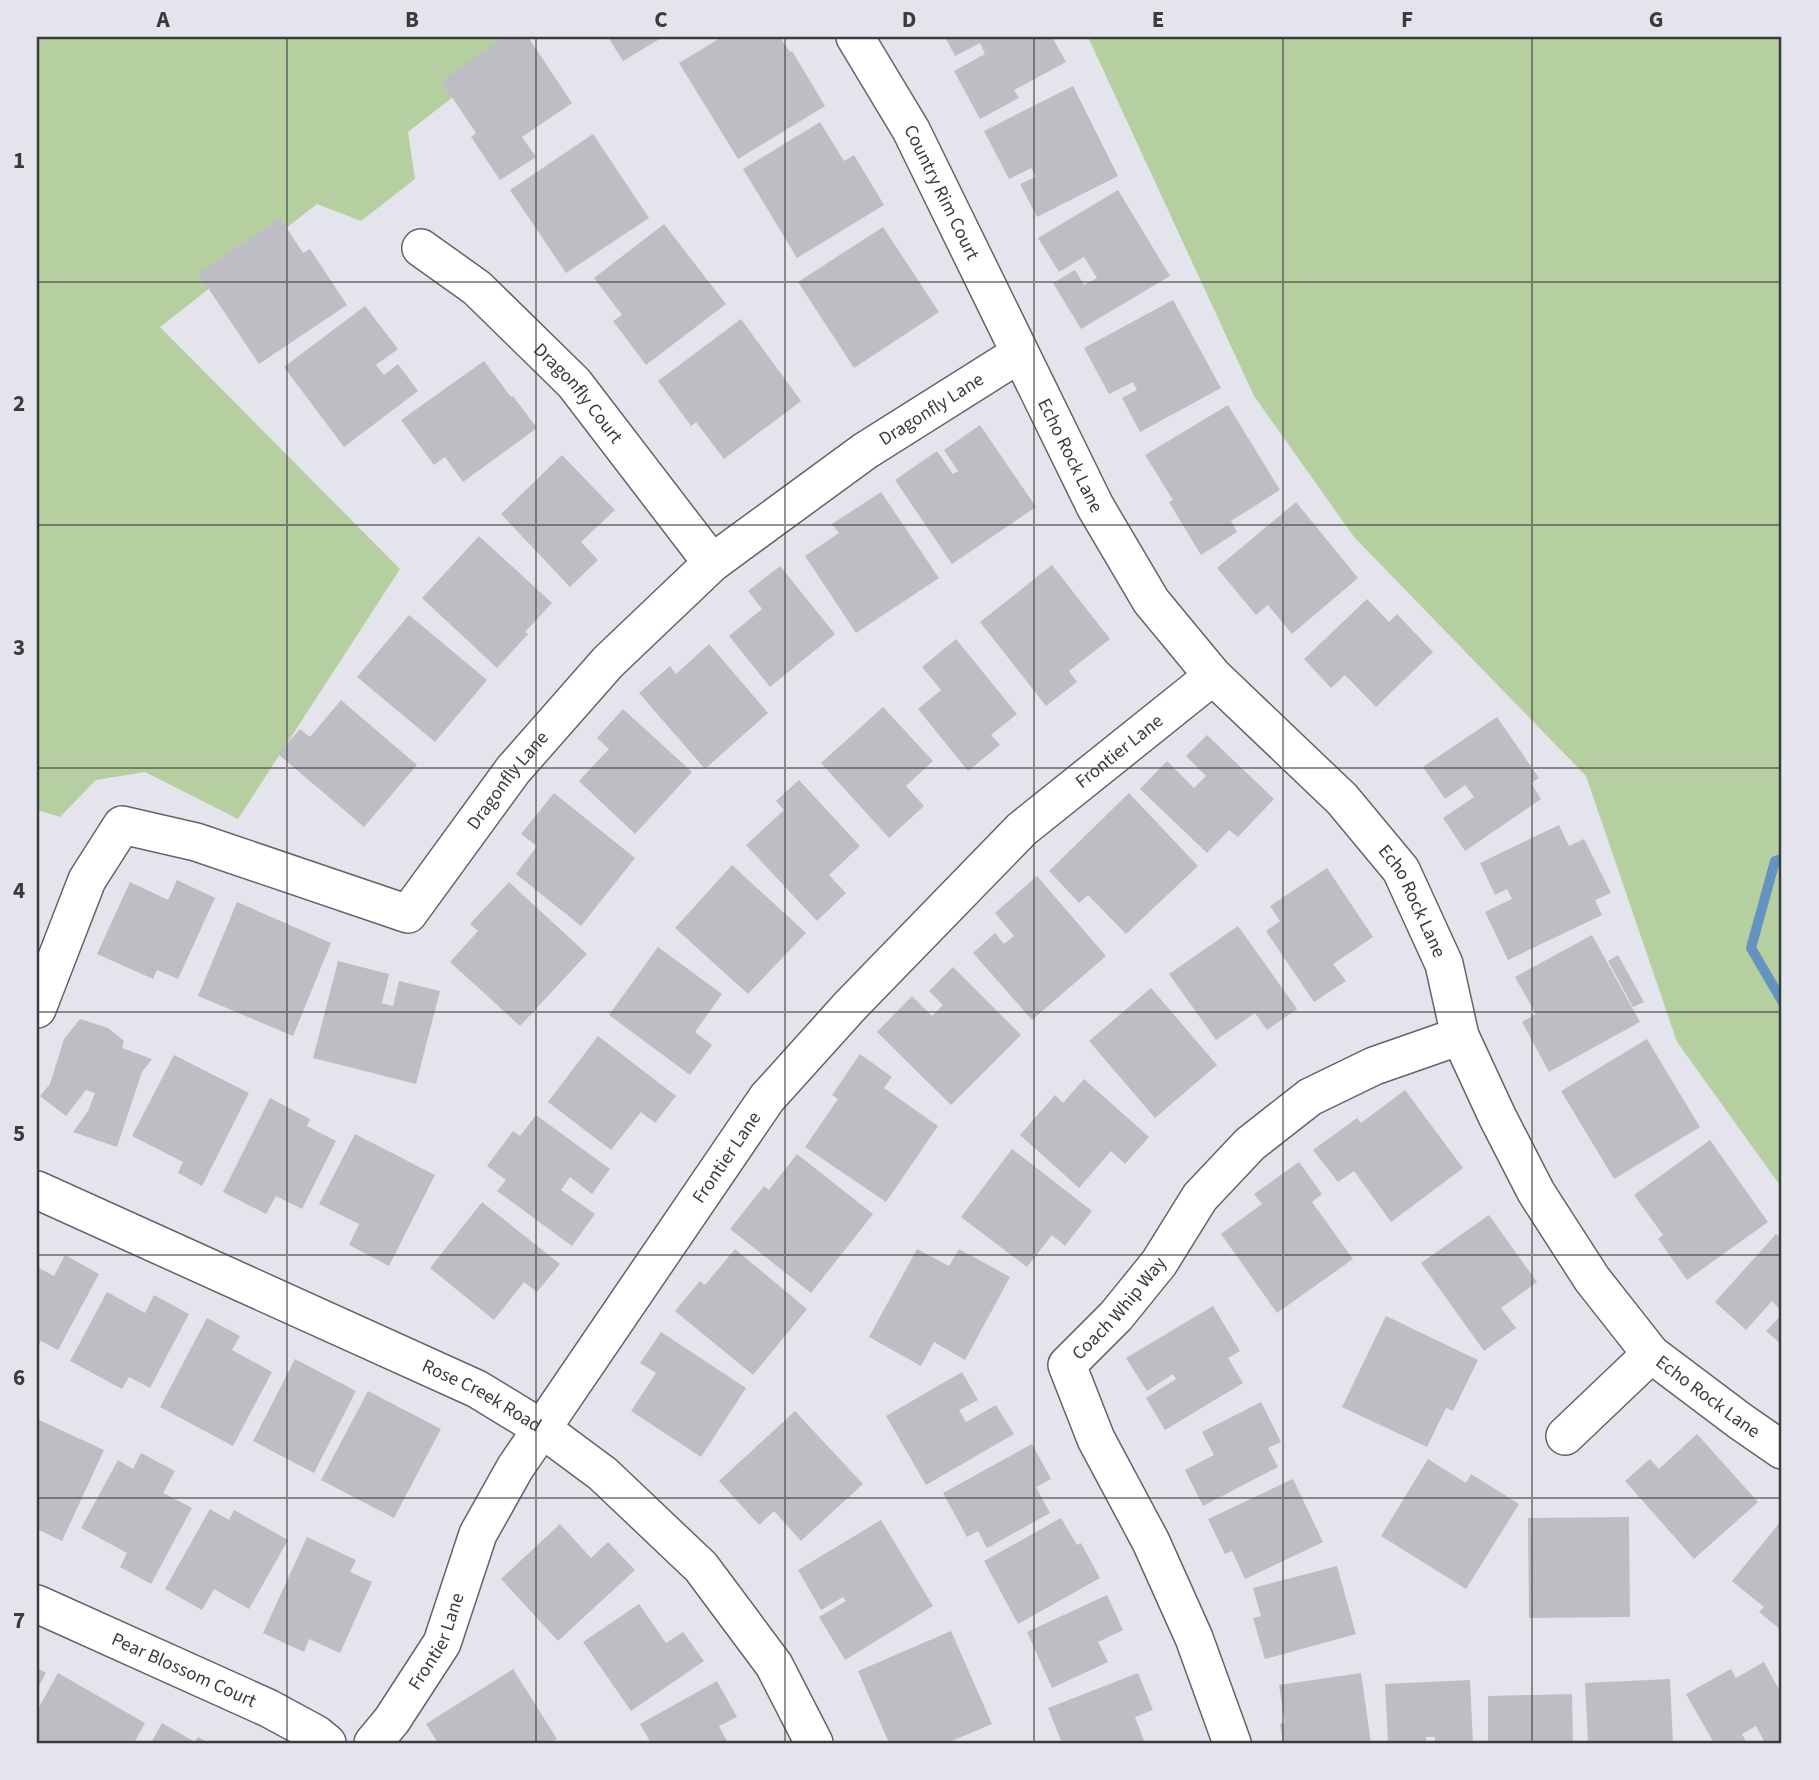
<svg xmlns="http://www.w3.org/2000/svg" width="1819" height="1780" font-family="'Source Sans 3',sans-serif">
<style>
.grass{fill:#b6cfa1}
.lines{fill:none;stroke-linecap:round;stroke-linejoin:round}
.stream{stroke:#6493c0;stroke-width:10}
.building{fill:#bdbec4}
.minor-casing{stroke:#636469;stroke-width:40}
.minor{stroke:#fff;stroke-width:37}
.grid{fill:none;stroke:#3b3b3e;stroke-width:2;stroke-opacity:0.55}
.labels{text-anchor:middle;dominant-baseline:central;stroke-width:6;stroke-linejoin:round;paint-order:stroke}
.street-label{font-size:19px;fill:#3b3b3e;stroke:#e4e5ec}
.neatline{fill:none;stroke:#3b3b3e;stroke-width:2.5}
.grid-label{font-size:23px;text-anchor:middle;font-weight:bold;fill:#3b3b3e}
</style>
<rect width="100%" height="100%" fill="#e4e5ec"/>
<path class="grass" d="M 37,37 L 530,37 L 408,132 L 415,179 L 361,221 L 317,204 L 160,327 L 400,569 L 238,819 L 145,772 L 96,780 L 60,817 L 37,810 Z
M 1088,37 L 1782,37 L 1782,1188 L 1677,1042 L 1586,776 L 1354,537 L 1254,396 Z"/>
<g class="lines">
<path class="stream" d="M 1782,859 L 1775,861 L 1751,948 L 1782,1001"/>
</g>
<path class="building" d="M 505,37 L 528,37 L 572,103 L 522,137 L 536,157 L 500,180 L 471,137 L 476,133 L 441,81 Z
M 608,37 L 663,37 L 623,61 Z
M 722,37 L 780,37 L 790,52 L 792,51 L 825,106 L 738,159 L 679,63 Z
M 945,37 L 1052,37 L 1066,62 L 1014,90 L 1019,98 L 980,119 L 954,71 L 985,54 L 980,43 L 955,56 Z
M 1073,86 L 1118,176 L 1037,217 L 1020,184 L 1036,177 L 1031,168 L 1009,179 L 984,131 Z
M 820,122 L 844,161 L 854,155 L 884,205 L 797,258 L 743,169 Z
M 593,134 L 649,218 L 566,273 L 510,190 Z
M 1118,190 L 1170,276 L 1081,329 L 1053,283 L 1075,270 L 1084,285 L 1097,278 L 1084,257 L 1059,272 L 1038,238 Z
M 280,218 L 303,253 L 310,249 L 347,305 L 259,364 L 198,273 Z
M 664,224 L 726,304 L 646,365 L 613,321 L 622,315 L 594,278 Z
M 883,227 L 939,312 L 854,368 L 798,282 Z
M 1173,300 L 1221,388 L 1140,432 L 1122,398 L 1137,390 L 1133,382 L 1109,394 L 1084,348 Z
M 365,306 L 398,349 L 376,365 L 384,375 L 398,364 L 418,391 L 344,447 L 284,367 Z
M 741,319 L 801,401 L 724,459 L 696,422 L 691,426 L 658,381 Z
M 484,361 L 511,397 L 513,396 L 537,428 L 463,482 L 445,457 L 434,465 L 401,420 Z
M 1228,405 L 1280,490 L 1231,521 L 1237,532 L 1201,555 L 1169,502 L 1173,500 L 1145,455 Z
M 980,425 L 1036,507 L 952,564 L 895,480 L 937,451 L 953,474 L 958,471 L 944,450 Z
M 562,455 L 615,510 L 581,542 L 598,560 L 570,587 L 501,514 Z
M 881,492 L 939,578 L 856,633 L 805,556 L 839,533 L 832,524 Z
M 1296,502 L 1358,578 L 1292,634 L 1268,605 L 1256,615 L 1217,568 Z
M 479,536 L 552,603 L 525,632 L 528,634 L 497,668 L 422,598 Z
M 1052,565 L 1110,639 L 1069,671 L 1077,682 L 1046,706 L 980,622 Z
M 780,566 L 835,634 L 770,687 L 729,636 L 762,609 L 748,591 Z
M 1367,599 L 1389,622 L 1397,614 L 1433,652 L 1376,707 L 1345,675 L 1331,688 L 1304,659 Z
M 409,615 L 487,680 L 435,742 L 357,677 Z
M 956,639 L 1017,714 L 991,735 L 1000,745 L 968,771 L 918,709 L 941,690 L 922,667 Z
M 709,644 L 768,713 L 705,769 L 639,693 L 670,666 L 676,674 Z
M 341,700 L 417,765 L 364,827 L 278,754 L 300,729 L 310,737 Z
M 883,707 L 933,761 L 906,786 L 924,806 L 889,838 L 821,763 Z
M 623,709 L 692,772 L 635,834 L 579,781 L 609,749 L 597,738 Z
M 1497,717 L 1539,778 L 1531,783 L 1541,799 L 1465,851 L 1443,818 L 1474,797 L 1465,785 L 1445,799 L 1423,767 Z
M 1207,735 L 1274,799 L 1238,837 L 1229,830 L 1207,853 L 1140,789 L 1167,761 L 1194,788 L 1206,776 L 1186,756 Z
M 799,780 L 860,846 L 829,875 L 846,893 L 817,921 L 746,845 L 784,810 L 776,801 Z
M 554,793 L 635,858 L 581,926 L 516,874 L 537,846 L 521,834 Z
M 1129,793 L 1198,866 L 1126,934 L 1088,895 L 1079,903 L 1049,871 Z
M 1559,825 L 1569,846 L 1584,839 L 1611,893 L 1595,900 L 1602,915 L 1508,960 L 1485,912 L 1512,899 L 1507,889 L 1495,895 L 1480,863 Z
M 732,865 L 806,933 L 748,994 L 675,928 Z
M 1327,868 L 1373,937 L 1333,964 L 1346,981 L 1314,1002 L 1266,931 L 1280,921 L 1270,906 Z
M 1037,876 L 1106,956 L 1032,1020 L 973,953 L 995,933 L 1004,944 L 1014,936 L 995,913 Z
M 177,880 L 215,898 L 178,979 L 157,970 L 153,979 L 97,954 L 130,882 L 168,900 Z
M 509,882 L 587,954 L 520,1026 L 450,962 L 478,931 L 470,924 Z
M 237,902 L 331,943 L 293,1036 L 198,996 Z
M 1238,926 L 1297,1009 L 1267,1030 L 1255,1013 L 1216,1040 L 1169,974 Z
M 1592,935 L 1640,1022 L 1549,1072 L 1522,1022 L 1536,1014 L 1515,977 Z
M 658,947 L 722,994 L 695,1032 L 712,1045 L 690,1075 L 609,1015 Z
M 1618,955 L 1644,1002 L 1633,1007 L 1608,961 Z
M 338,961 L 389,974 L 382,1003 L 393,1006 L 399,981 L 440,991 L 416,1084 L 313,1058 Z
M 953,967 L 1021,1035 L 951,1105 L 877,1032 L 912,996 L 932,1016 L 943,1005 L 929,991 Z
M 1151,988 L 1217,1065 L 1155,1118 L 1089,1041 Z
M 80,1019 L 108,1028 L 124,1041 L 122,1048 L 152,1059 L 142,1072 L 117,1147 L 73,1132 L 88,1111 L 95,1093 L 86,1090 L 66,1116 L 40,1096 L 50,1084 L 64,1039 Z
M 598,1036 L 676,1096 L 655,1123 L 641,1112 L 611,1150 L 548,1102 Z
M 1647,1039 L 1700,1127 L 1614,1179 L 1561,1091 Z
M 860,1054 L 892,1077 L 884,1088 L 938,1126 L 886,1202 L 805,1147 L 838,1099 L 832,1095 Z
M 174,1055 L 249,1093 L 202,1186 L 178,1173 L 183,1162 L 132,1136 Z
M 1084,1079 L 1149,1137 L 1125,1164 L 1111,1151 L 1079,1188 L 1020,1135 L 1055,1095 L 1063,1103 Z
M 1405,1090 L 1463,1168 L 1391,1222 L 1354,1171 L 1338,1182 L 1313,1150 L 1357,1118 L 1361,1123 Z
M 270,1098 L 310,1119 L 307,1126 L 336,1141 L 302,1209 L 276,1196 L 266,1214 L 223,1192 Z
M 536,1115 L 610,1169 L 592,1194 L 570,1177 L 561,1190 L 595,1214 L 572,1246 L 497,1191 L 506,1180 L 487,1166 L 513,1131 L 520,1136 Z
M 355,1134 L 435,1175 L 389,1266 L 349,1245 L 359,1224 L 319,1204 Z
M 1710,1140 L 1768,1222 L 1687,1280 L 1658,1239 L 1663,1235 L 1634,1195 Z
M 1012,1149 L 1092,1211 L 1065,1246 L 1052,1235 L 1027,1267 L 961,1217 Z
M 797,1154 L 873,1214 L 811,1293 L 730,1229 L 764,1186 L 769,1190 Z
M 1299,1162 L 1322,1194 L 1312,1202 L 1353,1259 L 1277,1313 L 1221,1234 L 1262,1204 L 1254,1194 Z
M 482,1202 L 560,1264 L 537,1292 L 524,1282 L 494,1320 L 430,1268 Z
M 1489,1215 L 1537,1282 L 1501,1308 L 1516,1328 L 1484,1351 L 1421,1263 Z
M 1776,1234 L 1782,1240 L 1782,1311 L 1772,1301 L 1746,1330 L 1715,1302 Z
M 735,1249 L 807,1309 L 753,1375 L 675,1311 L 700,1281 L 705,1285 Z
M 917,1249 L 949,1266 L 959,1249 L 1010,1277 L 965,1360 L 934,1342 L 921,1366 L 869,1337 Z
M 65,1255 L 99,1274 L 58,1350 L 41,1341 L 37,1348 L 37,1267 L 54,1276 Z
M 107,1292 L 145,1313 L 154,1295 L 189,1314 L 150,1388 L 129,1377 L 122,1389 L 70,1361 Z
M 1213,1306 L 1240,1351 L 1228,1358 L 1243,1383 L 1165,1430 L 1146,1398 L 1176,1379 L 1173,1374 L 1147,1391 L 1126,1358 Z
M 1782,1314 L 1782,1345 L 1766,1331 Z
M 1386,1316 L 1478,1360 L 1453,1411 L 1446,1408 L 1427,1447 L 1342,1407 Z
M 207,1318 L 240,1336 L 232,1350 L 272,1372 L 233,1446 L 160,1407 Z
M 661,1332 L 746,1388 L 701,1457 L 631,1411 L 656,1373 L 640,1363 Z
M 295,1359 L 356,1391 L 314,1473 L 253,1441 Z
M 962,1372 L 978,1400 L 959,1410 L 966,1422 L 996,1405 L 1014,1434 L 926,1485 L 886,1416 Z
M 368,1391 L 441,1429 L 394,1518 L 321,1480 Z
M 1261,1402 L 1281,1442 L 1268,1448 L 1278,1467 L 1203,1506 L 1185,1470 L 1214,1455 L 1202,1432 Z
M 795,1411 L 863,1484 L 801,1541 L 774,1511 L 759,1525 L 719,1481 Z
M 37,1419 L 104,1450 L 62,1541 L 37,1529 Z
M 1697,1434 L 1758,1502 L 1694,1559 L 1625,1481 L 1650,1459 L 1659,1469 Z
M 1032,1444 L 1051,1479 L 1036,1487 L 1050,1513 L 987,1548 L 978,1531 L 967,1537 L 943,1493 Z
M 141,1453 L 175,1471 L 163,1493 L 192,1508 L 151,1584 L 120,1567 L 127,1553 L 81,1528 L 118,1460 L 133,1469 Z
M 1428,1459 L 1466,1483 L 1471,1474 L 1519,1504 L 1466,1589 L 1381,1536 Z
M 1293,1479 L 1323,1542 L 1245,1579 L 1232,1551 L 1225,1554 L 1208,1519 Z
M 210,1509 L 229,1520 L 234,1510 L 288,1540 L 249,1609 L 214,1589 L 202,1610 L 165,1589 Z
M 1629,1517 L 1630,1617 L 1529,1618 L 1528,1518 Z
M 1061,1518 L 1077,1545 L 1081,1543 L 1100,1578 L 1018,1624 L 984,1561 Z
M 881,1520 L 933,1606 L 845,1660 L 819,1617 L 846,1601 L 843,1597 L 821,1610 L 798,1570 Z
M 1782,1520 L 1782,1631 L 1759,1612 L 1764,1607 L 1732,1581 Z
M 560,1524 L 591,1558 L 608,1542 L 635,1570 L 558,1641 L 501,1579 Z
M 307,1537 L 356,1560 L 350,1572 L 372,1582 L 340,1653 L 309,1639 L 304,1652 L 263,1633 Z
M 1337,1566 L 1356,1634 L 1265,1659 L 1253,1618 L 1261,1616 L 1253,1588 Z
M 1107,1595 L 1123,1630 L 1098,1642 L 1108,1662 L 1052,1688 L 1027,1632 Z
M 639,1604 L 666,1643 L 683,1632 L 704,1661 L 631,1711 L 583,1642 Z
M 951,1631 L 992,1724 L 947,1743 L 889,1743 L 858,1671 Z
M 1764,1662 L 1782,1695 L 1782,1743 L 1765,1743 L 1756,1726 L 1742,1734 L 1747,1743 L 1714,1743 L 1686,1694 L 1731,1669 L 1736,1678 Z
M 37,1668 L 46,1673 L 37,1689 Z
M 513,1669 L 557,1739 L 549,1743 L 438,1743 L 426,1724 Z
M 58,1673 L 145,1723 L 134,1743 L 37,1743 L 37,1711 Z
M 1138,1673 L 1153,1710 L 1135,1717 L 1145,1743 L 1062,1743 L 1048,1708 Z
M 1361,1673 L 1371,1743 L 1283,1743 L 1280,1724 L 1285,1723 L 1279,1685 Z
M 1670,1679 L 1673,1743 L 1588,1743 L 1585,1683 Z
M 1470,1680 L 1473,1743 L 1435,1743 L 1435,1737 L 1426,1737 L 1426,1743 L 1388,1743 L 1385,1684 Z
M 717,1681 L 737,1717 L 719,1726 L 728,1743 L 651,1743 L 640,1724 Z
M 1572,1694 L 1573,1743 L 1488,1743 L 1488,1696 Z
M 162,1723 L 195,1742 L 198,1737 L 209,1743 L 151,1743 Z"/>
<g class="lines">
<g class="minor-casing">
<g id="minor">
<path id="s1" d="M 855,37 L 911,130 L 1095,506 L 1151,601 L 1213,676 L 1342,799 L 1401,870 L 1444,964 L 1460,1036 L 1497,1116 L 1536,1192 L 1592,1279 L 1651,1354 L 1740,1421 L 1782,1450"/>
<path id="s2" d="M 421,248 L 477,288 L 574,383 L 712,563"/>
<path id="s3" d="M 37,1009 L 87,880 L 122,825 L 196,842 L 408,914 L 513,770 L 608,662 L 712,563 L 865,451 L 1019,354"/>
<path id="s4" d="M 37,1190 L 477,1389 L 541,1428 L 603,1474 L 701,1567 L 774,1665 L 814,1743"/>
<path d="M 1565,1436 L 1651,1354"/>
<path id="s5" d="M 37,1604 L 268,1708 L 316,1734 L 327,1743"/>
<path id="s6" d="M 373,1743 L 392,1720 L 442,1643 L 478,1534 L 515,1468 L 767,1098 L 850,1006 L 1022,829 L 1213,676"/>
<path id="s7" d="M 1232,1743 L 1194,1638 L 1151,1542 L 1096,1439 L 1067,1365 L 1116,1316 L 1159,1263 L 1200,1197 L 1250,1144 L 1310,1097 L 1374,1066 L 1460,1036"/>
</g>
</g>
<use href="#minor" class="minor"/>
</g>
<path class="grid" d="M 287,37 L 287,1743M 536,37 L 536,1743M 785,37 L 785,1743M 1034,37 L 1034,1743M 1283,37 L 1283,1743M 1532,37 L 1532,1743M 37,282 L 1782,282M 37,525 L 1782,525M 37,768 L 1782,768M 37,1012 L 1782,1012M 37,1255 L 1782,1255M 37,1498 L 1782,1498"/>
<g class="labels">
<g class="street-label">
<text stroke="none"><textPath href="#s1" startOffset="178">Country Rim Court</textPath></text>
<text stroke="none"><textPath href="#s2" startOffset="215">Dragonfly Court</textPath></text>
<text stroke="none"><textPath href="#s3" startOffset="1237">Dragonfly Lane</textPath></text>
<text stroke="none"><textPath href="#s1" startOffset="471">Echo Rock Lane</textPath></text>
<text stroke="none"><textPath href="#s6" startOffset="1255">Frontier Lane</textPath></text>
<text stroke="none"><textPath href="#s3" startOffset="670">Dragonfly Lane</textPath></text>
<text stroke="none"><textPath href="#s1" startOffset="1038">Echo Rock Lane</textPath></text>
<text stroke="none"><textPath href="#s6" startOffset="688">Frontier Lane</textPath></text>
<text stroke="none"><textPath href="#s7" startOffset="490">Coach Whip Way</textPath></text>
<text stroke="none"><textPath href="#s1" startOffset="1626">Echo Rock Lane</textPath></text>
<text stroke="none"><textPath href="#s4" startOffset="490">Rose Creek Road</textPath></text>
<text stroke="none"><textPath href="#s6" startOffset="121">Frontier Lane</textPath></text>
<text stroke="none"><textPath href="#s5" startOffset="161">Pear Blossom Court</textPath></text>
</g>
</g>
<rect width="1819" height="1780" fill="none" stroke="#e4e5ec" stroke-width="77"/>
<rect x="38" y="38" width="1742" height="1704" class="neatline"/>
<g class="grid-label">
<text x="163" y="27">A</text>
<text x="412" y="27">B</text>
<text x="661" y="27">C</text>
<text x="909" y="27">D</text>
<text x="1158" y="27">E</text>
<text x="1407" y="27">F</text>
<text x="1656" y="27">G</text>
<text x="19" y="168">1</text>
<text x="19" y="411">2</text>
<text x="19" y="655">3</text>
<text x="19" y="898">4</text>
<text x="19" y="1141">5</text>
<text x="19" y="1385">6</text>
<text x="19" y="1628">7</text>
</g>
</svg>
